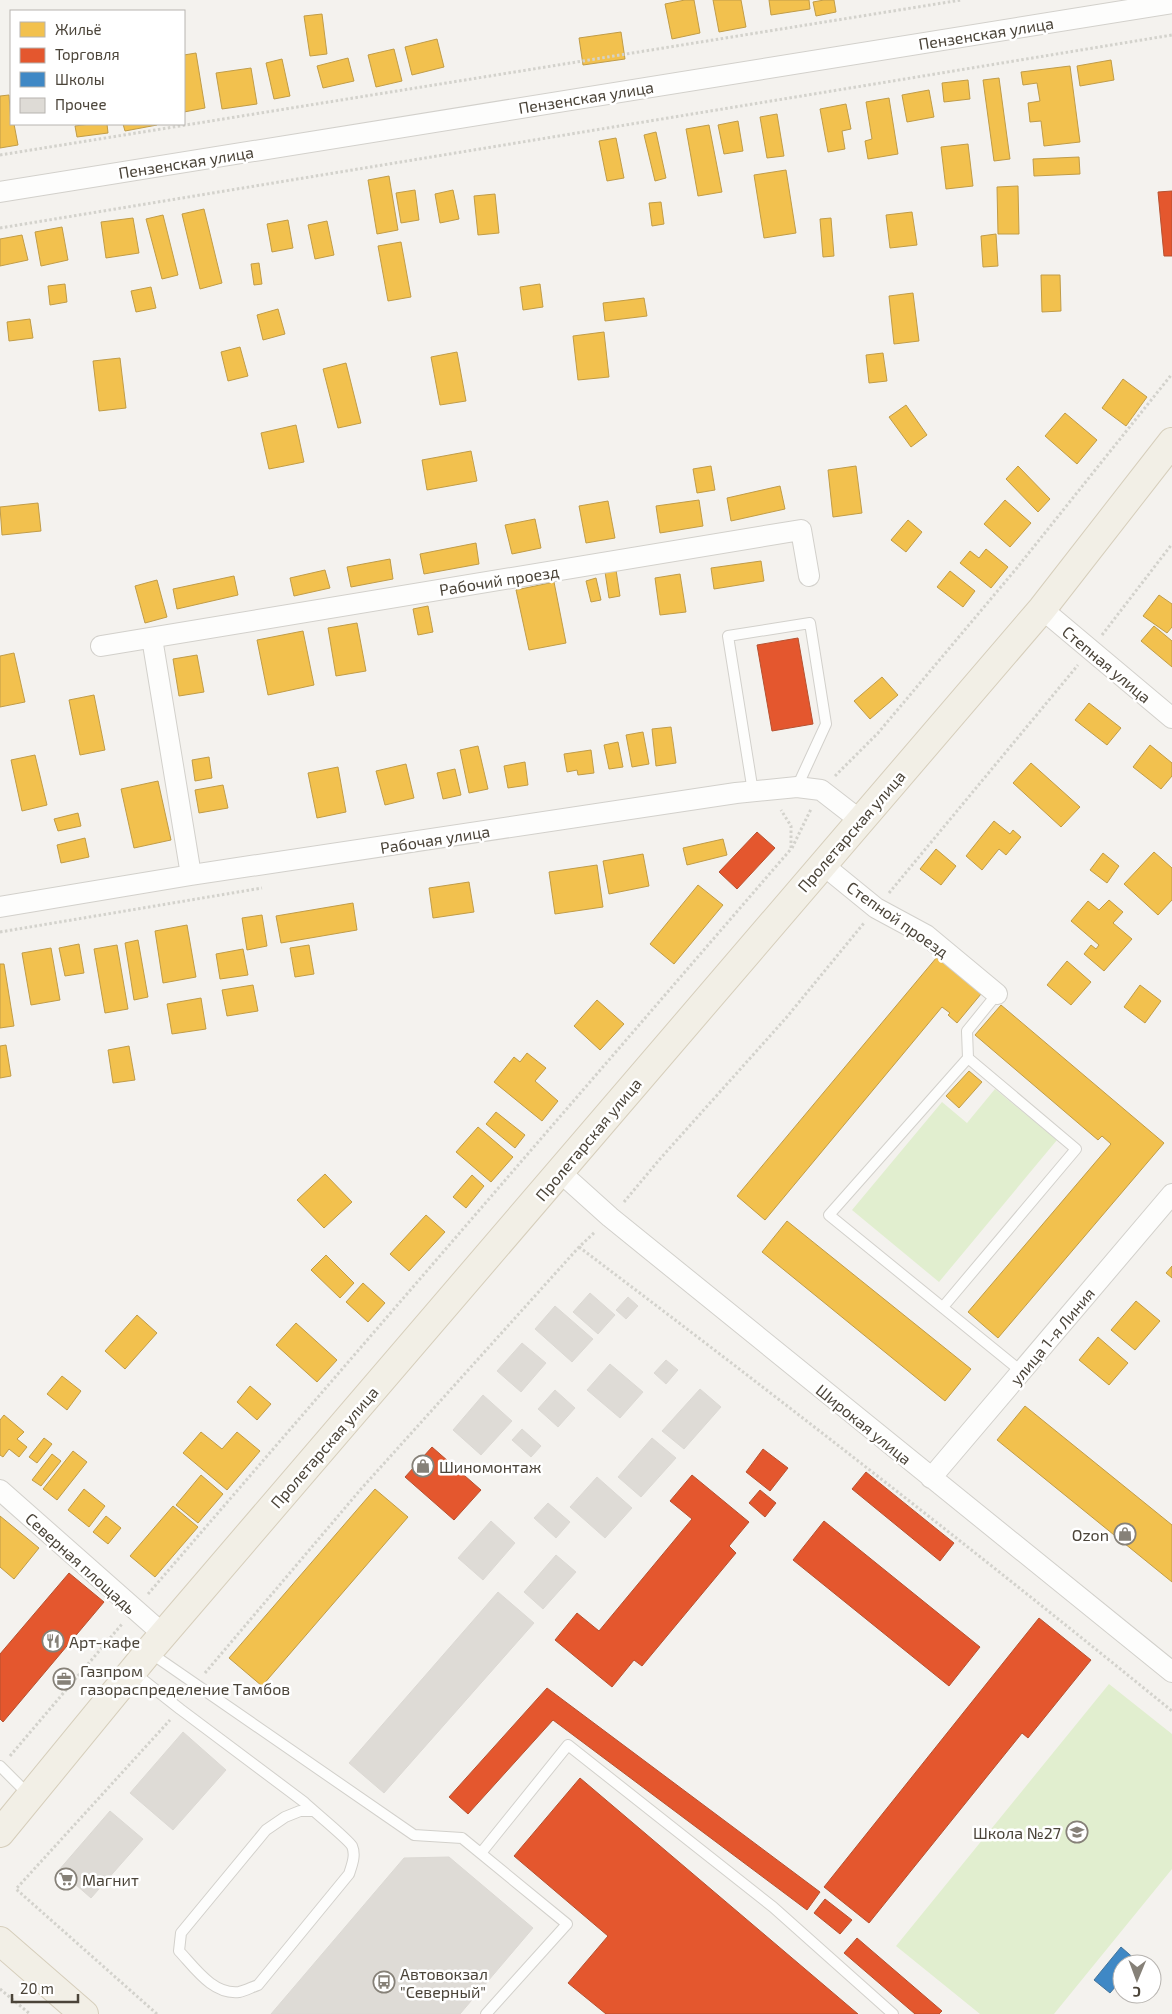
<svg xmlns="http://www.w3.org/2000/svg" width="1172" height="2014" font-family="'Exo 2',sans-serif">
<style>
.green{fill:#e1eecf}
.homes{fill:#f2c14e;stroke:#c09c48}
.shops{fill:#e4572e;stroke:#b65131}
.schools{fill:#3f88c5;stroke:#43749b}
.building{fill:#dedbd6;stroke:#dcd9d4}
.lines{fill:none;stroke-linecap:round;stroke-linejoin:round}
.service-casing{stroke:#d2d0cb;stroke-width:12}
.minor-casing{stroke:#d2d0cb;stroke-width:22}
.primary-casing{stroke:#d6cebb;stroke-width:30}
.path{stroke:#d3d2cc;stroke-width:3;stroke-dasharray:2.5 2.5;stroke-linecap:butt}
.service{stroke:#fdfdfc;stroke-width:10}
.minor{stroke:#fdfdfc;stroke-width:20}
.primary{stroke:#f2efe6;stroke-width:28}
.labels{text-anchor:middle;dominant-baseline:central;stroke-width:5;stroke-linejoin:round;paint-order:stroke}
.street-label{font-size:16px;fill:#4b4439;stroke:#fff}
.poi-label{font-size:16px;fill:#4b4439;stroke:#fff;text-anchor:start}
</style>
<rect width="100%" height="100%" fill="#f4f2ee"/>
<path class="green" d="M 995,1089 L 1057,1140 L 939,1282 L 852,1210 L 942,1102 L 967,1123 Z
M 1109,1684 L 1172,1734 L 1172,1869 L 1054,2014 L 980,2014 L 896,1946 Z"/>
<path class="homes" d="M 685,0 L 694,0 L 700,33 L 672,39 L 665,4 Z
M 713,0 L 741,0 L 746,27 L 719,32 Z
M 769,0 L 809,0 L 810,9 L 771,15 Z
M 824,0 L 834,0 L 836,12 L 816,16 L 813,2 Z
M 322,14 L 327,54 L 310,56 L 304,16 Z
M 621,32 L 625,59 L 583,65 L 579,38 Z
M 437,39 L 444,67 L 412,75 L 405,47 Z
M 394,49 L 402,81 L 376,87 L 368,55 Z
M 196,53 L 205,108 L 184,112 L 184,55 Z
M 348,58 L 354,81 L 323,88 L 317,66 Z
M 282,59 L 290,96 L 274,99 L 266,63 Z
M 1111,60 L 1114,80 L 1080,86 L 1077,66 Z
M 1070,66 L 1080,142 L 1044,146 L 1041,121 L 1030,122 L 1028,103 L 1040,101 L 1037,83 L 1023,85 L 1021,72 Z
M 251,68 L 257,104 L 222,109 L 216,73 Z
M 999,78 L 1010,159 L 994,161 L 983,80 Z
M 968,80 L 970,99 L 944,102 L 942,83 Z
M 929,90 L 934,117 L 907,122 L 902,95 Z
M 9,95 L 11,124 L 14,124 L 18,145 L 0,148 L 0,96 Z
M 889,98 L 898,154 L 868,159 L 865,141 L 872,139 L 866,102 Z
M 846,104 L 851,129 L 842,131 L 845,149 L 828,152 L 820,109 Z
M 777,114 L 784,156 L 767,158 L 760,117 Z
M 738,121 L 743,151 L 724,154 L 718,125 Z
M 90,124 L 107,124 L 108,133 L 77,137 L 75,126 Z
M 123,124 L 157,124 L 157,125 L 125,131 Z
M 709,125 L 722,192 L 698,196 L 686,129 Z
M 656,132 L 666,178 L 655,181 L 644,135 Z
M 616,138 L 624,178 L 607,181 L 599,141 Z
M 968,144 L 973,186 L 946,189 L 941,147 Z
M 1079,157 L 1080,174 L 1034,176 L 1033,159 Z
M 786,170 L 796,233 L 764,238 L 754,175 Z
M 389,176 L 398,230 L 377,234 L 368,180 Z
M 1018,186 L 1019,234 L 998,234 L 997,187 Z
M 415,190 L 419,220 L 401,223 L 396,193 Z
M 453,190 L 459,219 L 440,223 L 435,194 Z
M 495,194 L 499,233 L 478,235 L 474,196 Z
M 661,202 L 664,224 L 652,226 L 649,203 Z
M 204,209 L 222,283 L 200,289 L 182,214 Z
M 912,212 L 917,245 L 890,248 L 886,215 Z
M 163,215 L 178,275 L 162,279 L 146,219 Z
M 133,218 L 139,253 L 106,258 L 101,222 Z
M 831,218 L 834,256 L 823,257 L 820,219 Z
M 288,220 L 293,248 L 272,252 L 267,224 Z
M 327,221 L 334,255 L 315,259 L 308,225 Z
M 62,227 L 68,260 L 41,266 L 35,232 Z
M 996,234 L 998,266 L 983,267 L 981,236 Z
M 22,235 L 28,260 L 0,266 L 0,239 Z
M 401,242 L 411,297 L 388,301 L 378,246 Z
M 259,263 L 262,284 L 254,285 L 251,264 Z
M 1041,275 L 1060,275 L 1061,311 L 1042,312 Z
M 65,284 L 67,302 L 50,305 L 48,286 Z
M 540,284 L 543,307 L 523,310 L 520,287 Z
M 151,287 L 156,308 L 136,312 L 131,291 Z
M 913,293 L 919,341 L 894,344 L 889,296 Z
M 644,298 L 647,316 L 605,321 L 603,303 Z
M 278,309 L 285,334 L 263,340 L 257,315 Z
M 30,319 L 33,338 L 9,341 L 7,322 Z
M 604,332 L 609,377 L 578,380 L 573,336 Z
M 240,347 L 248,376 L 228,381 L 221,352 Z
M 457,352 L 466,401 L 440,405 L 431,357 Z
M 883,353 L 887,381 L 869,383 L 866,355 Z
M 120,358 L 126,408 L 99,411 L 93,361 Z
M 346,363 L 361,423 L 338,428 L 323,369 Z
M 1123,379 L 1147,397 L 1126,426 L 1102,408 Z
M 906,405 L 927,435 L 911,447 L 889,417 Z
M 1065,413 L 1097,440 L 1077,464 L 1045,436 Z
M 296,425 L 304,462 L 269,469 L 261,433 Z
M 471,451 L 477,481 L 427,490 L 422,460 Z
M 711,466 L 715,490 L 697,493 L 693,469 Z
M 856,466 L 862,513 L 833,517 L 828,470 Z
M 1018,466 L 1050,499 L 1038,512 L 1006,479 Z
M 780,486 L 785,509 L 731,521 L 727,498 Z
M 699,500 L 703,526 L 660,533 L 656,506 Z
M 1005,500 L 1031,523 L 1010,547 L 984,524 Z
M 608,501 L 615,538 L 586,543 L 579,506 Z
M 38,503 L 41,531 L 2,535 L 0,507 Z
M 535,519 L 541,548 L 512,554 L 505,525 Z
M 908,520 L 922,532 L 906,552 L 891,540 Z
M 476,543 L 479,564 L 424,574 L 420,554 Z
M 986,549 L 1008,567 L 991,588 L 960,563 L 970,551 L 979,558 Z
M 390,559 L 393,579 L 351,587 L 347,567 Z
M 761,561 L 764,581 L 714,589 L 711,568 Z
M 325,570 L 330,588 L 294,596 L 290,578 Z
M 616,570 L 620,596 L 609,598 L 605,572 Z
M 950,571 L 975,591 L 963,607 L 937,587 Z
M 680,574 L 686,612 L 660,615 L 655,578 Z
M 234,576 L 238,595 L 177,609 L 173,589 Z
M 596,578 L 601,600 L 591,602 L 586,581 Z
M 157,580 L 167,617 L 145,623 L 135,586 Z
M 554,582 L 566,643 L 529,650 L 516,590 Z
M 1159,595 L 1172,604 L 1172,627 L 1167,633 L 1143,616 Z
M 428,606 L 433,632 L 418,635 L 413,609 Z
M 357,623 L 366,671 L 336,676 L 328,628 Z
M 1154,626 L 1172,641 L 1172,667 L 1141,641 Z
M 303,631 L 314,685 L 268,695 L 257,640 Z
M 14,653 L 25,702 L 0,707 L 0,656 Z
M 197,655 L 204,692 L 179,696 L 173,659 Z
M 882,677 L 898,695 L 870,719 L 854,701 Z
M 94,695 L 105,750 L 80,755 L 69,700 Z
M 1089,703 L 1121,728 L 1107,745 L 1075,720 Z
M 671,727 L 676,763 L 656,766 L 652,729 Z
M 643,732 L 649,764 L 632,767 L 626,735 Z
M 618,742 L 623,767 L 609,769 L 604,745 Z
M 1150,745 L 1172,763 L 1172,776 L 1161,789 L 1133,767 Z
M 478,746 L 488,789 L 469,793 L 460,750 Z
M 591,750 L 594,773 L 578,775 L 577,770 L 567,772 L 564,754 Z
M 35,755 L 47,805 L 22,811 L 11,760 Z
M 209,757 L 212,778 L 195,781 L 192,760 Z
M 525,762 L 528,785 L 508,788 L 504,766 Z
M 1031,763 L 1080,807 L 1061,827 L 1013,783 Z
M 406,764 L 414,798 L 385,805 L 376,771 Z
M 338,767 L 346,812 L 317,818 L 308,773 Z
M 455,769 L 461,795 L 443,799 L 437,773 Z
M 158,781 L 171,840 L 134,848 L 121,789 Z
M 223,785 L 228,808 L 199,813 L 195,790 Z
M 78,813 L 81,826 L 58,831 L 54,819 Z
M 994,821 L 1010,834 L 1013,830 L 1021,837 L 1006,855 L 999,849 L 982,870 L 966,856 Z
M 85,838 L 89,857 L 61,863 L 57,845 Z
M 723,839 L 727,855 L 687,865 L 683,848 Z
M 936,849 L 956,866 L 941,885 L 920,869 Z
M 1154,852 L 1172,868 L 1172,900 L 1158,915 L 1124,884 Z
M 1103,853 L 1119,866 L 1107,883 L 1090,870 Z
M 643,854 L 649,886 L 609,894 L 603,861 Z
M 597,865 L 603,907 L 555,914 L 549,872 Z
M 469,882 L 474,912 L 433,918 L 429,888 Z
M 698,885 L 723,905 L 674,964 L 650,944 Z
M 1109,900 L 1123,912 L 1113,923 L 1132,939 L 1104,971 L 1084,954 L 1091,945 L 1096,949 L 1099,945 L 1071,921 L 1088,901 L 1099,910 Z
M 353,903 L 357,930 L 281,943 L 276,916 Z
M 262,915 L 267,946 L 247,950 L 242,918 Z
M 187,925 L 196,977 L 163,983 L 155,931 Z
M 138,940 L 148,997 L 134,1000 L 125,943 Z
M 79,944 L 84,973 L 65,976 L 59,948 Z
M 117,945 L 128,1009 L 105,1013 L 94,949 Z
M 309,945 L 314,974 L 295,977 L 290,948 Z
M 51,948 L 60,1000 L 31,1005 L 22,953 Z
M 243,949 L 248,975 L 220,979 L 216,954 Z
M 937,957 L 981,994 L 957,1023 L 948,1015 L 950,1013 L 942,1007 L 765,1220 L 737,1196 Z
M 1067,961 L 1091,982 L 1071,1005 L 1047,985 Z
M 0,964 L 4,964 L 14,1026 L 0,1028 Z
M 253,985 L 258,1011 L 227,1016 L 222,990 Z
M 1140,985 L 1161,1001 L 1145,1023 L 1124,1007 Z
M 201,998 L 206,1029 L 172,1034 L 167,1004 Z
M 597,1000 L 624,1024 L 600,1050 L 574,1026 Z
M 1001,1005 L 1164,1143 L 998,1338 L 968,1312 L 1111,1144 L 1102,1136 L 1098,1140 L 975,1035 Z
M 6,1045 L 11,1076 L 0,1078 L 0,1046 Z
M 129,1046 L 135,1080 L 113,1083 L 108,1050 Z
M 527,1053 L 546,1068 L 535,1081 L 558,1101 L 542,1121 L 494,1082 L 514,1057 L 520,1062 Z
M 969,1071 L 982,1082 L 959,1108 L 946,1096 Z
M 496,1112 L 525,1135 L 515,1148 L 486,1124 Z
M 478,1127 L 513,1157 L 491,1182 L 456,1152 Z
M 325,1174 L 352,1202 L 324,1228 L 297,1200 Z
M 472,1175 L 484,1186 L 466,1208 L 453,1197 Z
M 426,1215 L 445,1232 L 409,1271 L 390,1254 Z
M 787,1221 L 971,1369 L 945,1401 L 762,1252 Z
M 326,1255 L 354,1283 L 340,1298 L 311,1270 Z
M 1172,1266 L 1172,1278 L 1166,1273 Z
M 363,1283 L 385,1303 L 368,1322 L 346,1302 Z
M 1136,1301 L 1160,1321 L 1135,1350 L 1111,1330 Z
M 137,1315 L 157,1333 L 125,1369 L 105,1351 Z
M 296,1323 L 337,1360 L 317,1382 L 276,1345 Z
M 1098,1337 L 1128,1363 L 1109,1385 L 1079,1360 Z
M 62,1376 L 81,1391 L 67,1410 L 47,1394 Z
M 250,1386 L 271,1404 L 257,1420 L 237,1402 Z
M 1025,1406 L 1172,1525 L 1172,1582 L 997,1440 Z
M 4,1415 L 24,1432 L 17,1439 L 27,1447 L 19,1457 L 9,1449 L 3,1457 L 0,1455 L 0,1420 Z
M 201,1432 L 222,1449 L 237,1432 L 260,1451 L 227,1490 L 183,1453 Z
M 44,1438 L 52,1444 L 37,1463 L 29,1457 Z
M 73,1451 L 87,1462 L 57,1500 L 43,1489 Z
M 52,1454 L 61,1461 L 41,1486 L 32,1480 Z
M 201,1475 L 223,1494 L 198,1523 L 176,1505 Z
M 84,1489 L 105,1506 L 89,1527 L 68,1510 Z
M 375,1489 L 408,1517 L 262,1686 L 229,1658 Z
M 173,1506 L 198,1527 L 155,1577 L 130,1556 Z
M 0,1516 L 39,1548 L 14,1579 L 0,1567 Z
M 106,1516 L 121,1528 L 108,1544 L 93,1532 Z"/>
<path class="shops" d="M 1172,191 L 1172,256 L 1164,256 L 1158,192 Z
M 798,638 L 813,724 L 772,731 L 757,645 Z
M 757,832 L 775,848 L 737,889 L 719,872 Z
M 432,1447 L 481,1490 L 454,1520 L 405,1477 Z
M 763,1449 L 788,1468 L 770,1491 L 746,1472 Z
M 866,1472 L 954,1543 L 940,1561 L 852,1489 Z
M 692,1475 L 749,1522 L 729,1546 L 736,1553 L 642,1666 L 634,1660 L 612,1687 L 555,1640 L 577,1613 L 599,1631 L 692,1519 L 670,1501 Z
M 760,1490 L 776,1503 L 765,1517 L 749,1503 Z
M 824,1521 L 980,1647 L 949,1686 L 793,1560 Z
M 69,1573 L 104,1602 L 3,1722 L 0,1719 L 0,1654 Z
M 1039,1618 L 1091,1660 L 1028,1738 L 1022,1733 L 869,1923 L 824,1887 Z
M 547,1688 L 820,1892 L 807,1910 L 553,1720 L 468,1814 L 449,1797 Z
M 580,1778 L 858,2014 L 606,2014 L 568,1983 L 608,1936 L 514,1856 Z
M 825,1899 L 852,1920 L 840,1934 L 814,1913 Z
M 857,1938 L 942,2011 L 939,2014 L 915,2014 L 844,1953 Z"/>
<path class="schools" d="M 1121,1947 L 1137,1961 L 1135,1964 L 1122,1964 L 1122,1979 L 1110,1993 L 1094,1980 Z"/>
<path class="building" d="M 590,1293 L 615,1315 L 598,1334 L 573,1312 Z
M 628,1297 L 638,1306 L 626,1319 L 616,1310 Z
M 555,1306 L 593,1339 L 572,1362 L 535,1329 Z
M 522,1343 L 546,1363 L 521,1392 L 497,1371 Z
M 666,1360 L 678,1370 L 666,1384 L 654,1373 Z
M 610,1364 L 643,1392 L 620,1418 L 587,1390 Z
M 700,1389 L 721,1407 L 684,1449 L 662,1431 Z
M 555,1390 L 575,1408 L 558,1427 L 538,1409 Z
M 483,1395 L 512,1421 L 481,1455 L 453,1430 Z
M 522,1429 L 541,1446 L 531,1457 L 512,1440 Z
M 652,1438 L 676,1458 L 641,1497 L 618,1477 Z
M 597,1477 L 632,1508 L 605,1538 L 570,1507 Z
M 548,1503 L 570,1522 L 556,1538 L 534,1518 Z
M 491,1521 L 515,1543 L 483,1580 L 458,1558 Z
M 556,1555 L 576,1572 L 543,1609 L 524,1592 Z
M 498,1592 L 534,1623 L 384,1793 L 349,1763 Z
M 183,1732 L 226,1770 L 173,1830 L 130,1793 Z
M 110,1811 L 143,1839 L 91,1898 L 59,1870 Z
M 449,1857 L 533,1928 L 460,2014 L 271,2014 L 404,1858 Z"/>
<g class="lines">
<g class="service-casing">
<path id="service" d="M 753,792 L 728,636 L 810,623 L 826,724 L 797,787
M 997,994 L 967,1031 L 968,1058 L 829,1215 L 1022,1372
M 943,1307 L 1076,1149 L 968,1058
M 149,1652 L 414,1835 L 462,1838 L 567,1924 L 486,2014
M 133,1672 L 180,1709 L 304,1802 C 312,1810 348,1839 352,1846 C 356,1855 352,1865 349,1874 L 258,1985 C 252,1987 245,1991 239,1992 C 213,1995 195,1968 179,1951 L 181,1933 L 266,1830 L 285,1817 L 300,1811 L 314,1811
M 0,1766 L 29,1795
M 481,1853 L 568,1745 L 773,1907 L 893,2014"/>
</g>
<g class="minor-casing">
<path id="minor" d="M 0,192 L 1172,3
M 1042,609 L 1172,718
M 152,638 L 191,875
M 101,646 L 801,530 L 809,576
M 822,864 L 876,908 L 926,935 L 997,994
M 0,907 L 191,875 L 736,793 L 797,787 L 821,790 L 861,821
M 560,1172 L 610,1217 L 1172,1672
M 931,1478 L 1172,1194
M 0,1490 L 163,1634"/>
</g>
<g class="primary-casing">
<path id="primary" d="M 0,1833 L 149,1651 L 1042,609 L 1172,442
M 0,1941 L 84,2014"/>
</g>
<path class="path" d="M 0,155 L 961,0
M 0,228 L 1172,35
M 1102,635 L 1172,544
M 835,776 L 878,733 L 1016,569 L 1172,374
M 792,848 L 811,809
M 889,893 L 1078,665
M 0,932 L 262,888
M 624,1202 L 659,1160 L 786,1018 L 864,923
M 579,1247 C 779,1398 977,1552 1172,1711
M 148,1594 L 791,849 L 791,826 L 781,810
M 205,1673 L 361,1489 L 579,1247 L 595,1232
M 10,1756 L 122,1624
M 0,1989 L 30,2014
M 157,2014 L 16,1889 L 170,1720"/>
<use href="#service" class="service"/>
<use href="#minor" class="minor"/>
<use href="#primary" class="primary"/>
</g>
<defs>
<g id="shop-ring" transform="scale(1.125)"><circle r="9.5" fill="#fff" stroke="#868178" stroke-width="1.5"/><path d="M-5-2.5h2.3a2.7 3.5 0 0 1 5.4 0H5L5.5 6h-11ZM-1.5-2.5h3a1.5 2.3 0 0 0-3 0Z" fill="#868178"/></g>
<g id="restaurant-ring" transform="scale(1.125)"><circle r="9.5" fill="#fff" stroke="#868178" stroke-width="1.5"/><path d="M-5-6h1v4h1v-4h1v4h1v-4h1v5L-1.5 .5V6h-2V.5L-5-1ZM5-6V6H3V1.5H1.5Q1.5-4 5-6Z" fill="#868178"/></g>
<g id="office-ring" transform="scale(1.125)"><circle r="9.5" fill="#fff" stroke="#868178" stroke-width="1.5"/><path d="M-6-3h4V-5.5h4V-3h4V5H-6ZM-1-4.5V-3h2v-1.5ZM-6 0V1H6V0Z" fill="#868178"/></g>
<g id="school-ring" transform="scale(1.125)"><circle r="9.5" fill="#fff" stroke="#868178" stroke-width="1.5"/><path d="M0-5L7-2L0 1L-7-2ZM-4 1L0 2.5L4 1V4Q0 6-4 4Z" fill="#868178"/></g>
<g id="supermarket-ring" transform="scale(1.125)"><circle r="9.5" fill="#fff" stroke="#868178" stroke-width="1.5"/><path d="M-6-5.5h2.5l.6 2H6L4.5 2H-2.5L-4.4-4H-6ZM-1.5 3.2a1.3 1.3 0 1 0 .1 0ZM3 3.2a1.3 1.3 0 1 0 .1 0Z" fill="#868178"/></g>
<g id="bus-ring" transform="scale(1.125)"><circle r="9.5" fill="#fff" stroke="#868178" stroke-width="1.5"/><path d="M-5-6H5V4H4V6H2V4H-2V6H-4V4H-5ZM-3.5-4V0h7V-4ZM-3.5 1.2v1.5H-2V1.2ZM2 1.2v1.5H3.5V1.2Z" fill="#868178"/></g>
</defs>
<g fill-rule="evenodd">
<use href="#shop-ring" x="423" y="1466"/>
<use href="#shop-ring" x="1125" y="1534"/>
<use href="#restaurant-ring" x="53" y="1641"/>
<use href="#office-ring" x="64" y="1679"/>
<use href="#school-ring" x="1077" y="1832"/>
<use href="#supermarket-ring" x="66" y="1879"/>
<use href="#bus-ring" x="384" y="1982"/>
</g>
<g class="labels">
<g class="street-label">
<text transform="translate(986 33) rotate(-9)">Пензенская улица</text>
<text transform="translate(586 97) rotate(-9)">Пензенская улица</text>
<text transform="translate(186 162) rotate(-9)">Пензенская улица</text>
<text transform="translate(499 580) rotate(-9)">Рабочий проезд</text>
<text transform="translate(1107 664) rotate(40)">Степная улица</text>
<text transform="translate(851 831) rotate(-49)">Пролетарская улица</text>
<text transform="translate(435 839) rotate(-9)">Рабочая улица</text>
<text transform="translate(898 919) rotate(35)">Степной проезд</text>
<text transform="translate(588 1139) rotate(-50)">Пролетарская улица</text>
<text transform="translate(1052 1336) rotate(-50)">улица 1-я Линия</text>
<text transform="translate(864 1424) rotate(39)">Широкая улица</text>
<text transform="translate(324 1447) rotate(-49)">Пролетарская улица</text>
<text transform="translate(81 1563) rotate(42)">Северная площадь</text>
</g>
<g class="poi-label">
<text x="439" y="1466">Шиномонтаж</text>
<text x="1109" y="1534" text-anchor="end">Ozon</text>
<text x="69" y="1641">Арт-кафе</text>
<text x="80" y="1670">Газпром<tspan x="80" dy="18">газораспределение Тамбов</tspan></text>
<text x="1061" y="1832" text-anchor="end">Школа №27</text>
<text x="82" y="1879">Магнит</text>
<text x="400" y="1973">Автовокзал<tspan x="400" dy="18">"Северный"</tspan></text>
</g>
</g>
<rect x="10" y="10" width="175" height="115" fill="#ffffff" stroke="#b7b4b0"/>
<rect x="20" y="22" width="25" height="15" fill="#f2c14e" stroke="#b7b4b0"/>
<text x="55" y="35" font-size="15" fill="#4b4439">Жильё</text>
<rect x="20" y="48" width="25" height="15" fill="#e4572e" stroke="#b7b4b0"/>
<text x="55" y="60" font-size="15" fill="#4b4439">Торговля</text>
<rect x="20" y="72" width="25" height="15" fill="#3f88c5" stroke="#b7b4b0"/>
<text x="55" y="85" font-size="15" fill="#4b4439">Школы</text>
<rect x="20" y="98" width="25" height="15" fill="#dedbd6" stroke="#b7b4b0"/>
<text x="55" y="110" font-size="15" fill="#4b4439">Прочее</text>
<g transform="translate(1137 1979) rotate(181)"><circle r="24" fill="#ffffff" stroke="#b7b4b0"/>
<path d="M0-4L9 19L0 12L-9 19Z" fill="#868178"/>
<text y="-8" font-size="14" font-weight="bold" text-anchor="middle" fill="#4b4439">С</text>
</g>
<path d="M12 1994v8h66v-8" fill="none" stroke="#4b4439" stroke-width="2.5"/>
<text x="20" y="1994" font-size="15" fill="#4b4439" stroke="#ffffff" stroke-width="4" paint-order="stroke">20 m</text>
</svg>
